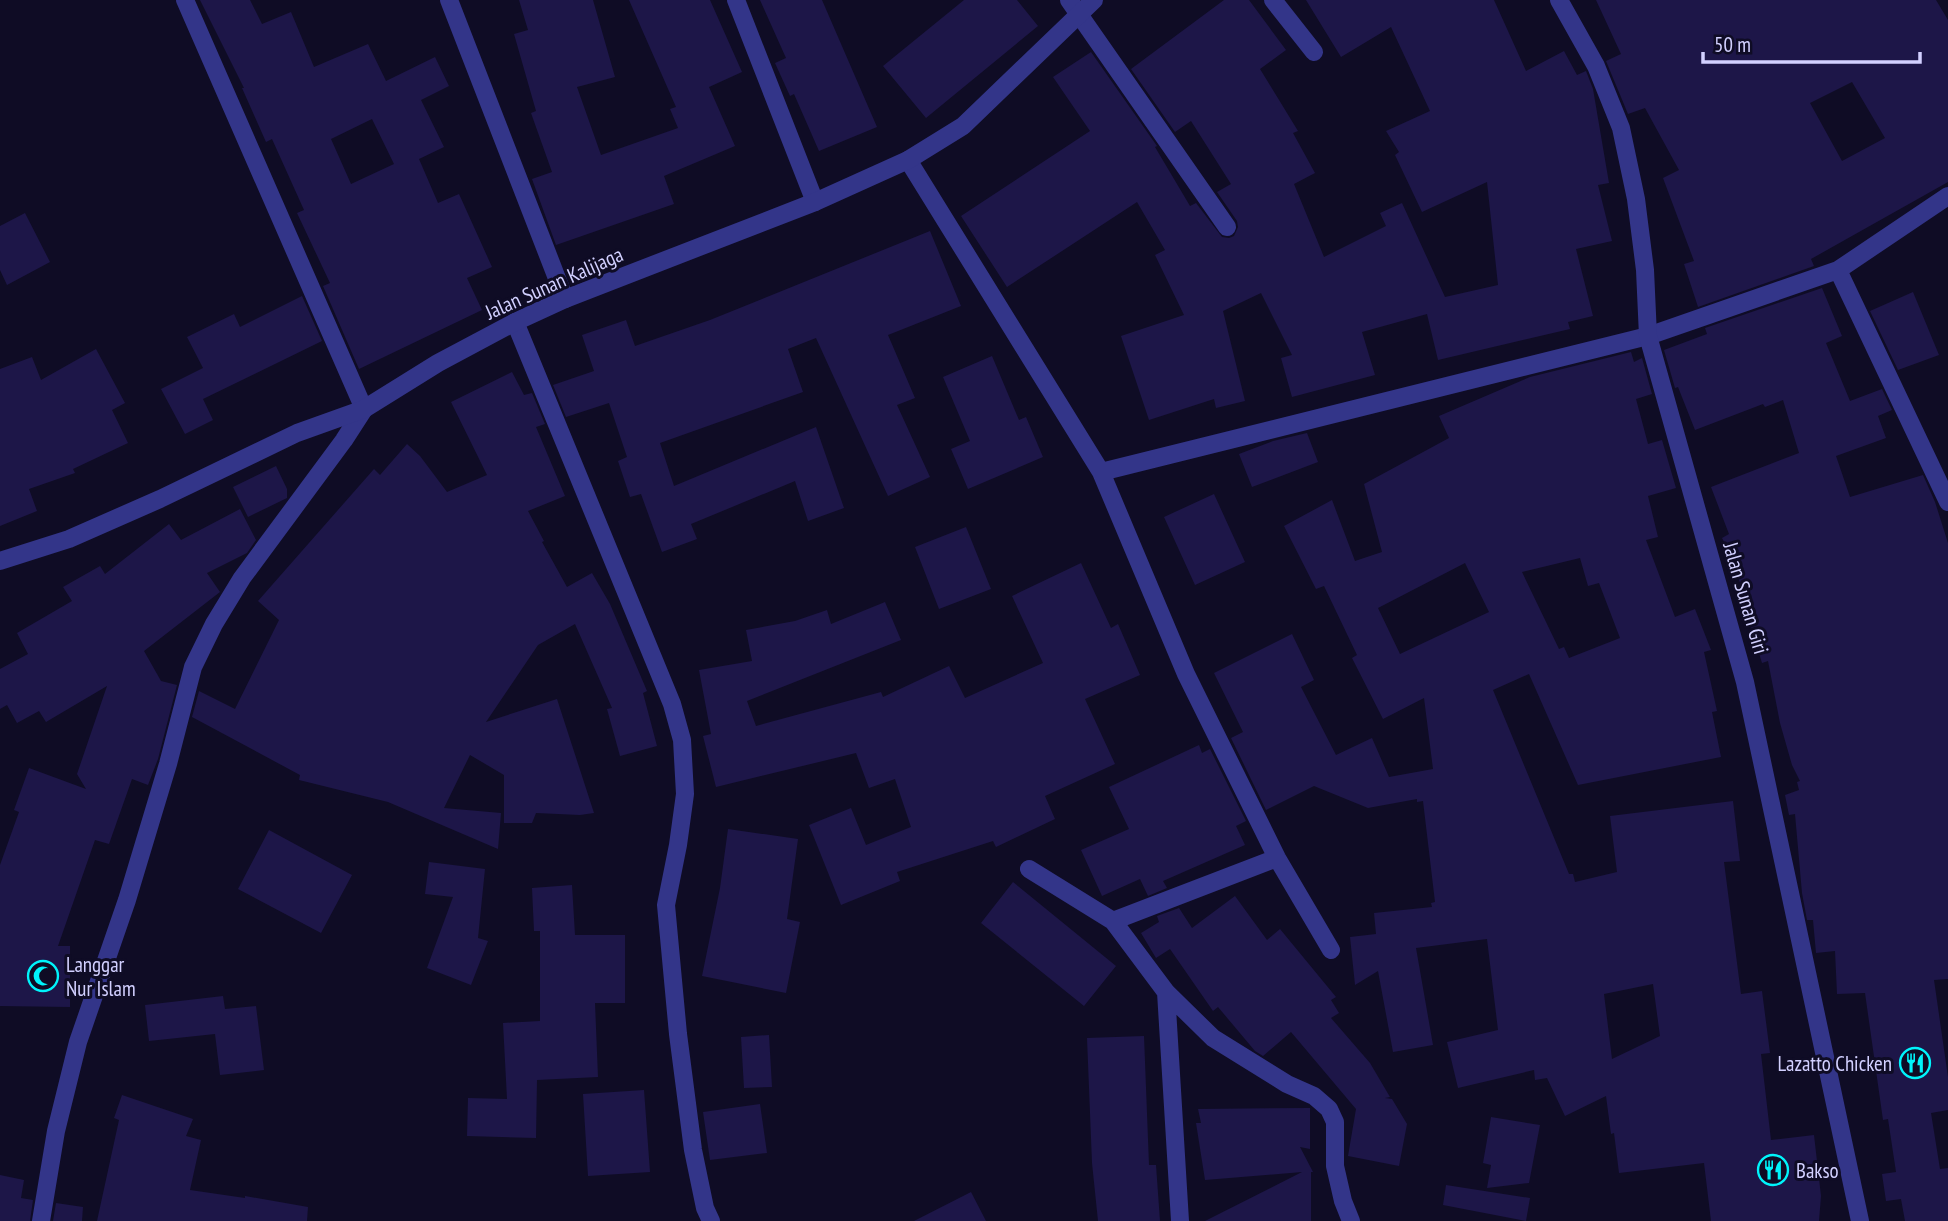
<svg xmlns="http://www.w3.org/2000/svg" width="1948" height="1221" font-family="'PT Sans Narrow',sans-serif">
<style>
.building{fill:#1d1648;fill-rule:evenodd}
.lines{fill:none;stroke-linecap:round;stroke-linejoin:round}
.minor{stroke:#333589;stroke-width:18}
.tertiary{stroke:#333589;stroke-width:18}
.labels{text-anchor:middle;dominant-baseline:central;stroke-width:6;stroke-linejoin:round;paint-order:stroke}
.street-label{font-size:21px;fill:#d2d0ff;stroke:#0f0c25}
.poi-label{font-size:21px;fill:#d2d0ff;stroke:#0f0c25;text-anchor:start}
</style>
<rect width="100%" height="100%" fill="#0f0c25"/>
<path class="building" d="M 200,0 L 250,0 L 262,24 L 291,12 L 314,67 L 368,44 L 386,81 L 435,57 L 449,86 L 421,100 L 444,147 L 419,159 L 438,203 L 459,194 L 492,267 L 467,278 L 482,310 L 359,369 L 323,286 L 330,283 L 297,213 L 304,210 L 272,139 L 266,142 L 242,88 L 244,88 ZM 372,119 L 394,164 L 351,184 L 331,139 Z
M 519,0 L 593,0 L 615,77 L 577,87 L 601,155 L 678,128 L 670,109 L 676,107 L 629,0 L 710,0 L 742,72 L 709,87 L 735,146 L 664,176 L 674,204 L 556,245 L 532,179 L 552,172 L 531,113 L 536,111 L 514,34 L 528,30 Z
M 760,0 L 822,0 L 877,127 L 819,151 L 794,94 L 790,96 L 775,63 L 786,58 Z
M 964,0 L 1017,0 L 1038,26 L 926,118 L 883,66 Z
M 1224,0 L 1249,0 L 1286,50 L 1260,69 L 1298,131 L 1293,133 L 1315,173 L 1294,184 L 1324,257 L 1386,226 L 1380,213 L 1402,203 L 1445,297 L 1498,285 L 1487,182 L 1422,212 L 1395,155 L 1399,152 L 1386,131 L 1430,111 L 1391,27 L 1341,57 L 1306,0 L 1494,0 L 1526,71 L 1564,51 L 1577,75 L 1586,71 L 1593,89 L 1609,183 L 1598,185 L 1612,241 L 1576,249 L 1593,316 L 1568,322 L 1570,329 L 1438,360 L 1427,314 L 1362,332 L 1375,375 L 1292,397 L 1281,358 L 1292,355 L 1261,293 L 1223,311 L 1245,401 L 1216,408 L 1214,399 L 1149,420 L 1121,336 L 1184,315 L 1155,255 L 1165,250 L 1137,202 L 1007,287 L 961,216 L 1090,131 L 1053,77 L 1091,52 L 1157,146 L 1155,147 L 1190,206 L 1196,203 L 1222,237 L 1229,238 L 1234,236 L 1238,227 L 1237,221 L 1217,192 L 1231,184 L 1191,121 L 1175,132 L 1131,69 Z
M 1596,0 L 1936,0 L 1948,20 L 1948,182 L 1811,259 L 1814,266 L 1698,307 L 1684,264 L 1694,261 L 1663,178 L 1679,170 L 1645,108 L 1628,114 L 1606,61 L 1621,54 ZM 1852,82 L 1885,138 L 1842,161 L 1810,103 Z
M 25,213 L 50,262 L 7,285 L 0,270 L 0,226 Z
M 930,231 L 961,306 L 888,335 L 915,398 L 897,405 L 930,477 L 888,496 L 816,338 L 788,349 L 803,392 L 660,443 L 674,486 L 816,427 L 844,508 L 808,521 L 795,481 L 691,524 L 697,539 L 662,552 L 641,494 L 630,497 L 618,461 L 627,457 L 609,403 L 566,417 L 553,385 L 594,371 L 582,335 L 626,320 L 635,346 L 710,320 Z
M 1822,288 L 1842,336 L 1826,343 L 1850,401 L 1882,389 L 1892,410 L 1878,416 L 1886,438 L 1836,456 L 1850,497 L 1923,475 L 1935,502 L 1948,543 L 1948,979 L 1934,980 L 1948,1077 L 1948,1110 L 1931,1113 L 1940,1169 L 1948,1168 L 1948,1221 L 1905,1221 L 1901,1199 L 1886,1201 L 1882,1174 L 1896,1172 L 1888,1119 L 1883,1120 L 1865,993 L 1837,994 L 1835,951 L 1816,953 L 1813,920 L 1807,920 L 1802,893 L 1795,814 L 1789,815 L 1785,795 L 1799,790 L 1797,782 L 1800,781 L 1792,765 L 1780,723 L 1768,661 L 1762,663 L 1748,618 L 1754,616 L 1736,573 L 1740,571 L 1722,538 L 1729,534 L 1711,487 L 1799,453 L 1783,400 L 1765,407 L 1763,404 L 1695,430 L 1678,387 L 1675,388 L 1664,350 L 1707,334 L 1705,328 Z
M 1913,292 L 1939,355 L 1898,370 L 1870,311 Z
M 302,296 L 322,341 L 203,399 L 213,420 L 185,434 L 161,389 L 203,368 L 187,337 L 234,314 L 240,327 Z
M 96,349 L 125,403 L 112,410 L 128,443 L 73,469 L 75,473 L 29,489 L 37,511 L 0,526 L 0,369 L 32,357 L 41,380 Z
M 1631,352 L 1634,362 L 1642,358 L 1652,394 L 1636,399 L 1648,444 L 1662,440 L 1676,488 L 1648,496 L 1658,537 L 1646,540 L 1675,617 L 1695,609 L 1711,650 L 1704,652 L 1717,711 L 1712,712 L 1721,757 L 1578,785 L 1529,674 L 1493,690 L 1569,874 L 1573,874 L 1575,882 L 1617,872 L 1610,816 L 1733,801 L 1740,861 L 1724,862 L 1741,994 L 1762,991 L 1770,1053 L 1761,1054 L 1771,1140 L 1814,1135 L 1821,1196 L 1819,1221 L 1711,1221 L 1704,1163 L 1619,1173 L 1614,1133 L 1611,1134 L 1606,1096 L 1565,1116 L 1547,1078 L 1535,1080 L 1534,1070 L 1458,1088 L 1447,1042 L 1498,1030 L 1487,939 L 1416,948 L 1433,1045 L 1393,1052 L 1378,971 L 1355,985 L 1350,937 L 1376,934 L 1374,913 L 1432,907 L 1431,903 L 1435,902 L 1423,801 L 1417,802 L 1417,799 L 1368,808 L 1314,786 L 1266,810 L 1231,738 L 1243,732 L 1214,673 L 1292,634 L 1314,680 L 1301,687 L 1336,755 L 1372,738 L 1389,777 L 1433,769 L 1424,698 L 1383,719 L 1352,658 L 1357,655 L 1324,586 L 1316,589 L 1284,526 L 1332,500 L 1355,561 L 1382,552 L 1364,484 L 1449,438 L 1439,416 L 1530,377 ZM 1580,558 L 1588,586 L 1599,583 L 1620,638 L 1569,658 L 1564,647 L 1559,649 L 1522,572 ZM 1465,563 L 1489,612 L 1400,654 L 1378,608 ZM 1653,984 L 1660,1036 L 1612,1059 L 1604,994 Z
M 992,356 L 1019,420 L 1026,417 L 1043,457 L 968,489 L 951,449 L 970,441 L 943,377 Z
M 512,372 L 524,395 L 532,393 L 545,424 L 536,427 L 565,496 L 528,511 L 544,541 L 542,542 L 567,587 L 592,573 L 610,604 L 647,691 L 643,693 L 657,746 L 620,756 L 607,709 L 612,708 L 575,624 L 538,645 L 486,722 L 557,699 L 594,813 L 580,815 L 536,813 L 532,823 L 504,823 L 504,775 L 470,755 L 444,808 L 501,813 L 498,849 L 388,802 L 299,780 L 300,775 L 192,717 L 199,691 L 235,709 L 279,620 L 258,601 L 374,469 L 380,475 L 407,444 L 420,456 L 447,492 L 487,475 L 451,402 Z
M 1307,433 L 1318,462 L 1252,487 L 1239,454 L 1273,441 Z
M 276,466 L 287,489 L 287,498 L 248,517 L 233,487 Z
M 1214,494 L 1245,562 L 1195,585 L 1164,517 Z
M 240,509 L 256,540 L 247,553 L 207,573 L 220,592 L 144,651 L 161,681 L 177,685 L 158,759 L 148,785 L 132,779 L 109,844 L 95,840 L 58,946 L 70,946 L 70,1007 L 0,1006 L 0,865 L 19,812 L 14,810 L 29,768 L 86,789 L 77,774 L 107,686 L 46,722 L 39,711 L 17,723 L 7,705 L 0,709 L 0,669 L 28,654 L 17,633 L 72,601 L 63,587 L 100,566 L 105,574 L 169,524 L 181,540 Z
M 966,527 L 991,589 L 939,609 L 915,547 Z
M 1081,563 L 1111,628 L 1118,624 L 1140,675 L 1085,699 L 1115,764 L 1045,796 L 1055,819 L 996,847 L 993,841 L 897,872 L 900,881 L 841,905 L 809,825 L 851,808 L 866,845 L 911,827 L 895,779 L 869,788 L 856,753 L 716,787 L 703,736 L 711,734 L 699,670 L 752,661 L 746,630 L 795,621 L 827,610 L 831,624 L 885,602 L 901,640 L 747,701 L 756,726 L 881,692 L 883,697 L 949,666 L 965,698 L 1043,663 L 1012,596 Z
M 1199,745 L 1202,753 L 1210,749 L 1246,821 L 1236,826 L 1245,845 L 1163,881 L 1167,888 L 1148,896 L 1140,879 L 1102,896 L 1081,850 L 1129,829 L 1109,787 Z
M 728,829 L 798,839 L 787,919 L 800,922 L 786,993 L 702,976 L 720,888 Z
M 269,830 L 352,875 L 321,933 L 238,889 Z
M 429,862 L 485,869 L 478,938 L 488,941 L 471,985 L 427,968 L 453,897 L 425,894 Z
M 1013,882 L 1116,966 L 1084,1006 L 981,923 Z
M 572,885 L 575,935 L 625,935 L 625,1003 L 595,1003 L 598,1077 L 537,1080 L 536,1138 L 467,1136 L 468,1098 L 507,1099 L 503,1023 L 540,1021 L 540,931 L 534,931 L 532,888 Z
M 1235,896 L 1267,940 L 1280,929 L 1336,997 L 1331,1000 L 1339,1013 L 1331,1018 L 1370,1063 L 1390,1097 L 1385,1098 L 1392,1099 L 1407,1124 L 1399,1166 L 1348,1156 L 1356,1109 L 1291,1032 L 1263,1056 L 1255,1051 L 1218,1007 L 1213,1011 L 1170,949 L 1156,958 L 1141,933 L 1159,922 L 1157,916 L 1179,908 L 1192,928 Z
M 223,996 L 225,1009 L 256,1006 L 264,1070 L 220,1075 L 215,1034 L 149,1041 L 145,1005 Z
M 769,1035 L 772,1087 L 744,1088 L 741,1037 Z
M 1144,1036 L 1149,1165 L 1156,1165 L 1160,1221 L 1098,1221 L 1092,1163 L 1087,1038 Z
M 644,1090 L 650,1172 L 588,1176 L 583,1094 Z
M 122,1095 L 193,1119 L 186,1136 L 201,1140 L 190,1190 L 245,1198 L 245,1196 L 308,1207 L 307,1221 L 97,1221 L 119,1120 L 114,1118 Z
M 760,1104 L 767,1153 L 710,1160 L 703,1112 Z
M 1310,1108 L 1310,1149 L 1300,1147 L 1313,1172 L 1311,1172 L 1311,1221 L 1205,1221 L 1302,1172 L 1205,1180 L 1196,1123 L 1201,1123 L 1198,1109 Z
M 1491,1117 L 1540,1125 L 1529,1183 L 1487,1188 L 1491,1165 L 1483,1163 Z
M 0,1175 L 24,1180 L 21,1198 L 33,1200 L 30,1221 L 0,1221 Z
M 1446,1185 L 1530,1198 L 1526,1221 L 1443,1205 Z
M 971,1192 L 986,1221 L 914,1221 Z
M 56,1203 L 83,1207 L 82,1221 L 53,1221 Z"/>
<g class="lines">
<path class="minor" d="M 449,0 L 565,299
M 736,0 L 815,202
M 1069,0 L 1227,227
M 1273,0 L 1314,52
M 908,160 L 1101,472 L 1186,674 L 1277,858 L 1331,950
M 1838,270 L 1948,502
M 515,322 L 672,704 L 682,740 L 685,794 L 678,845 L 666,905 L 678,1034 L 693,1150 L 705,1208 L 711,1221
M 1101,472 L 1648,336 L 1838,270 L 1948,196
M 1029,869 L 1113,921 L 1277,858
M 1113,921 L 1166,992 L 1213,1038 L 1287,1084 L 1314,1096 L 1329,1109 L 1335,1122 L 1335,1166 L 1343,1201 L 1351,1221
M 1166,992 L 1180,1221
M 41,1221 L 56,1131 L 78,1042 L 127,900 L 168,764 L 193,667 L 214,624 L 242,578 L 344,440 L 364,409 L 185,0"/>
<path class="tertiary" d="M 1559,0 L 1596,66 L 1621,128 L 1636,199 L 1645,270 L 1648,336 L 1745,682 L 1860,1221
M 0,561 L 69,539 L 160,499 L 297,433 L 364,409 L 438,363 L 515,322 L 565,299 L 815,202 L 908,160 L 963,126 L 1094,0"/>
</g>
<defs>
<g id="mosque-ring" transform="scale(1.575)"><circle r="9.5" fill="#0f0c25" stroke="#00f4fb" stroke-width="1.5"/><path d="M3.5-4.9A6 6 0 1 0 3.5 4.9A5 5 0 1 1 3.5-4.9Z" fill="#00f4fb"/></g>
<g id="restaurant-ring" transform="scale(1.575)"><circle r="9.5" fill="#0f0c25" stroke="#00f4fb" stroke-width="1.5"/><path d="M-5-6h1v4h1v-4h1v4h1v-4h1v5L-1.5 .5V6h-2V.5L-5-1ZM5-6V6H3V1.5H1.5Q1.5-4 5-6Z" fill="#00f4fb"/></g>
</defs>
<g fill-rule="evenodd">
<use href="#mosque-ring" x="43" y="976"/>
<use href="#restaurant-ring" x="1915" y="1063"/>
<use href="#restaurant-ring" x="1773" y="1170"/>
</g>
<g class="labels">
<g class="street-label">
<text transform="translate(554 283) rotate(-24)">Jalan Sunan Kalijaga</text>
<text transform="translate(1746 598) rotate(74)">Jalan Sunan Giri</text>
</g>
<g class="poi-label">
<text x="66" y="964">Langgar<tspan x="66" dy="24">Nur Islam</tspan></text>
<text x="1892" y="1063" text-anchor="end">Lazatto Chicken</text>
<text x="1796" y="1170">Bakso</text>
</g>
</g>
<path d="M1703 52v10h217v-10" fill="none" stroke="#d2d0ff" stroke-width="3.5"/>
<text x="1714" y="52" font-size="21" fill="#d2d0ff" stroke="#0f0c25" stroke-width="5" paint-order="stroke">50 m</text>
</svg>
